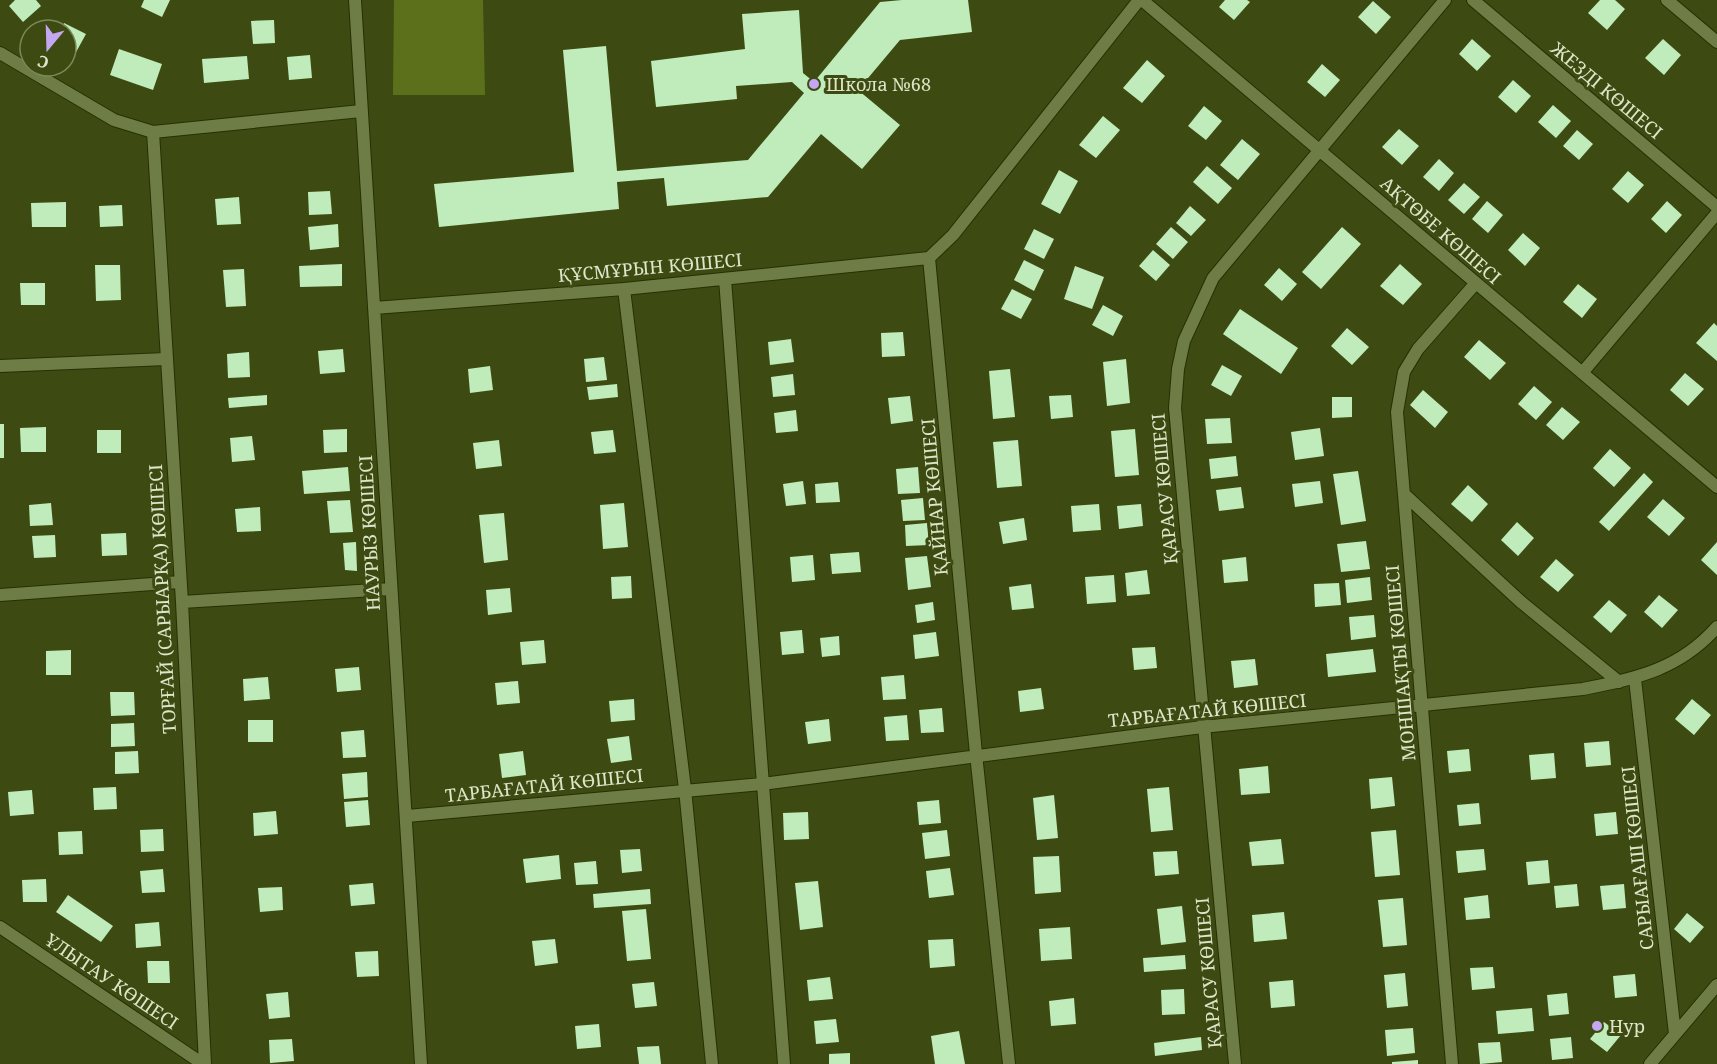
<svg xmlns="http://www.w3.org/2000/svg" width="1717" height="1064" font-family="'Noto Serif',serif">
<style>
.green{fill:#5c701c}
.building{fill:#bfecba}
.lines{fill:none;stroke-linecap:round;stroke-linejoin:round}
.street-casing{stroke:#263004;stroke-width:14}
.street{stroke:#6d7d45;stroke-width:12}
.poi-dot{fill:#c4a7f1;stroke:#3d4b12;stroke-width:2}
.labels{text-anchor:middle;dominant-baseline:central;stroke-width:6;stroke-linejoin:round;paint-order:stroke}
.poi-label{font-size:18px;fill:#dde6c9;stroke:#3d4b12;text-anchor:start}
.street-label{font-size:18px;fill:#dde6c9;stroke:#3d4b12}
</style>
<rect width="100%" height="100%" fill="#3d4b12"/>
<path class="green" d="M 394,0 L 483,0 L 485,95 L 393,95 Z"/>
<path class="building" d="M 15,0 L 36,0 L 41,6 L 23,22 L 9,6 Z
M 144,0 L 170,0 L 162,17 L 141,7 Z
M 902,0 L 968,0 L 972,32 L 900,40 L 858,90 L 900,125 L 862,169 L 821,134 L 768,197 L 667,206 L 664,178 L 617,182 L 619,209 L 439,227 L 434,184 L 574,172 L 563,50 L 606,46 L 617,171 L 748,160 L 804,93 L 792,82 L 736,86 L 737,99 L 656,107 L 651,61 L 745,49 L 742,14 L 799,10 L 803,73 L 814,82 L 880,2 Z
M 1225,0 L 1247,0 L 1250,2 L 1234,20 L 1219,7 Z
M 1600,0 L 1615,0 L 1625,9 L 1607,30 L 1588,13 Z
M 1373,1 L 1391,17 L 1376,34 L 1358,17 Z
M 274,20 L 275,43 L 253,44 L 251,21 Z
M 64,23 L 86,34 L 75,54 L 66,49 L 66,30 L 61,30 Z
M 1472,39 L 1491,56 L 1477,71 L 1459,54 Z
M 1663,39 L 1681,55 L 1664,75 L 1645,58 Z
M 119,49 L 162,64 L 153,90 L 110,75 Z
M 310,55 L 312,78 L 289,80 L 287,57 Z
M 247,56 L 249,79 L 204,83 L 202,59 Z
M 1147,60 L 1165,76 L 1142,103 L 1123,88 Z
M 1322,64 L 1340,80 L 1325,97 L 1307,82 Z
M 1513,80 L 1531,96 L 1516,113 L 1498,97 Z
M 1553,105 L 1571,121 L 1556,138 L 1538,122 Z
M 1204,106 L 1222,121 L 1206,140 L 1188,126 Z
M 1103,116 L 1120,130 L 1096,158 L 1079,145 Z
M 1399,129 L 1419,146 L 1402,165 L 1382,147 Z
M 1577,130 L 1593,144 L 1579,160 L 1563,146 Z
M 1242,139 L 1260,154 L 1238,180 L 1220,165 Z
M 1439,159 L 1454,173 L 1439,191 L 1423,177 Z
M 1207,166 L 1232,188 L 1218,204 L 1193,182 Z
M 1059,170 L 1078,181 L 1060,214 L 1041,204 Z
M 1628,171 L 1644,185 L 1628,203 L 1612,189 Z
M 1464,183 L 1480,197 L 1464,214 L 1448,200 Z
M 330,191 L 332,214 L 309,215 L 308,192 Z
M 239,197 L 241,224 L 217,225 L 215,199 Z
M 1487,201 L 1503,215 L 1488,233 L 1472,219 Z
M 1667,201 L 1682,215 L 1666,233 L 1651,219 Z
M 66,202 L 66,227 L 32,227 L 31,203 Z
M 122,205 L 123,226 L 100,227 L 99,206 Z
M 1190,206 L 1206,220 L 1191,236 L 1176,223 Z
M 338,224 L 339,247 L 310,250 L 308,227 Z
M 1171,227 L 1188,242 L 1173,259 L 1156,244 Z
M 1342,227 L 1361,244 L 1321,289 L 1302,272 Z
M 1034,229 L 1054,239 L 1044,259 L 1024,249 Z
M 1523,233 L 1540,248 L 1525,266 L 1508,250 Z
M 1153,250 L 1170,265 L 1156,281 L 1139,266 Z
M 1024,260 L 1044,270 L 1034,291 L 1014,280 Z
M 342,264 L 342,286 L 300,287 L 299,266 Z
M 1400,264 L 1422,284 L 1403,305 L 1380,286 Z
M 95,265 L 120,265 L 121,300 L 96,301 Z
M 1075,266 L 1104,277 L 1092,309 L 1064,299 Z
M 1279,268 L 1297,284 L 1282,301 L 1264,285 Z
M 244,269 L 246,306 L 226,307 L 223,270 Z
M 20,283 L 45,283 L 45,305 L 21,305 Z
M 1578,284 L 1597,299 L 1582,318 L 1563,302 Z
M 1012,289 L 1032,299 L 1021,319 L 1001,309 Z
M 1103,305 L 1123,316 L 1113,336 L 1092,325 Z
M 1240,309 L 1298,348 L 1281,374 L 1223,334 Z
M 1714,323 L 1717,326 L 1717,361 L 1696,343 Z
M 1347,328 L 1369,347 L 1352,365 L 1331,346 Z
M 903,332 L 905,356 L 882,357 L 881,333 Z
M 791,339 L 794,362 L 770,365 L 768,342 Z
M 1479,340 L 1506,363 L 1490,380 L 1464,357 Z
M 343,349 L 345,372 L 320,374 L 318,351 Z
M 249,352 L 250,377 L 228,378 L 227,354 Z
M 604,357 L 607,380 L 586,382 L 584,359 Z
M 1126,359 L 1130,403 L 1107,406 L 1103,362 Z
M 1222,365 L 1242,376 L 1231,396 L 1211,385 Z
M 490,366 L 493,390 L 470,393 L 468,369 Z
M 1010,369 L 1015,417 L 993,419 L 989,371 Z
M 1685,373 L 1704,389 L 1688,406 L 1670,390 Z
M 793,374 L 795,395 L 773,397 L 771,377 Z
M 617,384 L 618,397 L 589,400 L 587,387 Z
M 1534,386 L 1552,402 L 1536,420 L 1518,404 Z
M 1423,390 L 1448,412 L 1435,428 L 1410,405 Z
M 267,395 L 267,405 L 229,408 L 228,398 Z
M 1071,395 L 1073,417 L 1051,419 L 1049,396 Z
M 910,396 L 913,421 L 891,424 L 888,398 Z
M 1332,397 L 1352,397 L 1352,417 L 1332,418 Z
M 1562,407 L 1580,422 L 1563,440 L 1546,425 Z
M 796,410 L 798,431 L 776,433 L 774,413 Z
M 1230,418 L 1232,443 L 1207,444 L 1205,419 Z
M 0,424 L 4,424 L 4,458 L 0,458 Z
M 46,427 L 46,452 L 21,452 L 20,428 Z
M 1320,428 L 1324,456 L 1295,460 L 1291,432 Z
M 347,429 L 347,452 L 324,453 L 323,430 Z
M 1135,429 L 1139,475 L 1115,477 L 1111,431 Z
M 97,430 L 121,430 L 121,453 L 97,453 Z
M 613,430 L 616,452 L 594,454 L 591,432 Z
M 252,436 L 255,460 L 232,462 L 230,438 Z
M 499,440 L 502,466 L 476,469 L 473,443 Z
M 1018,440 L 1022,486 L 997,488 L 993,442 Z
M 1610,449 L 1631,468 L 1614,487 L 1593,468 Z
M 1236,456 L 1238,476 L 1211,479 L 1209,459 Z
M 348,467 L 350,491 L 304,494 L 302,471 Z
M 918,467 L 920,493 L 898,494 L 896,469 Z
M 1358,471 L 1366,521 L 1341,525 L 1333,474 Z
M 1644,473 L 1653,482 L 1609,531 L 1599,522 Z
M 803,481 L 806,504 L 786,506 L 783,484 Z
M 1320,481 L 1323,503 L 1295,507 L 1292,484 Z
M 838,482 L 840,502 L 816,503 L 815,484 Z
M 1468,485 L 1488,504 L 1472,522 L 1451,504 Z
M 1241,487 L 1244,508 L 1219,511 L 1216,490 Z
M 923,498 L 925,520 L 903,521 L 901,500 Z
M 1663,499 L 1685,518 L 1669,536 L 1647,517 Z
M 350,500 L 353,532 L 330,533 L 327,501 Z
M 51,503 L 53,525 L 30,526 L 29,505 Z
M 624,503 L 628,547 L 603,549 L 600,505 Z
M 1099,504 L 1101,530 L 1073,532 L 1071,506 Z
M 1141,504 L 1143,526 L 1119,529 L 1117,506 Z
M 260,507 L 261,531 L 237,532 L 235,509 Z
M 504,513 L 508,560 L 484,563 L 479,515 Z
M 1024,518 L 1027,540 L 1003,544 L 999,522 Z
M 1517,522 L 1534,538 L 1518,556 L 1501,540 Z
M 927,523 L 929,545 L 906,546 L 905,525 Z
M 126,533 L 127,555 L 102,556 L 101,534 Z
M 55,535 L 56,557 L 34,558 L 32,536 Z
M 1366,541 L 1370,569 L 1341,572 L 1337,544 Z
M 356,542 L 357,571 L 345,570 L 343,543 Z
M 1717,542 L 1717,575 L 1701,560 Z
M 859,552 L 861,572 L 832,574 L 830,554 Z
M 813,555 L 815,580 L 792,582 L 790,557 Z
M 927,556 L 931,587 L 908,590 L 905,558 Z
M 1246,557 L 1248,581 L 1224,583 L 1222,560 Z
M 1556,559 L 1574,575 L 1558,592 L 1540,577 Z
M 1147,570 L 1150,594 L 1127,596 L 1125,573 Z
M 1114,575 L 1116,602 L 1087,604 L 1085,577 Z
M 631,576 L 632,598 L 612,599 L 611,577 Z
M 1370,577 L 1372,600 L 1347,603 L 1345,580 Z
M 1339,583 L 1341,605 L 1315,607 L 1314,584 Z
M 1031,584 L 1034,608 L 1012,610 L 1009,587 Z
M 510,588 L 512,612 L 488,615 L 486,590 Z
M 1659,595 L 1678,610 L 1662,628 L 1644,612 Z
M 1609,600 L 1627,615 L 1611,633 L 1593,617 Z
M 933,602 L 935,620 L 917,623 L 915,605 Z
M 1374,615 L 1376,637 L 1351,640 L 1349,617 Z
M 802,630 L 804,653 L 782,655 L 780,632 Z
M 936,632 L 939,656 L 915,659 L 913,635 Z
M 839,636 L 840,655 L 822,657 L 820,638 Z
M 544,640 L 546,663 L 522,665 L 520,642 Z
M 1155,647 L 1157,668 L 1134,670 L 1132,648 Z
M 1373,649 L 1376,672 L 1328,677 L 1326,654 Z
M 71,650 L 71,675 L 46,675 L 46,651 Z
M 1255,659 L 1258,685 L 1234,688 L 1231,661 Z
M 359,667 L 361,690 L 337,692 L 335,669 Z
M 904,675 L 906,699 L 883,700 L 881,677 Z
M 268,677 L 270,699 L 244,701 L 243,679 Z
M 518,681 L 520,703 L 497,705 L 495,683 Z
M 1041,688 L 1044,709 L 1020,712 L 1018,691 Z
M 110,692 L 134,692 L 135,715 L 111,716 Z
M 634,699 L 635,720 L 611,722 L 609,701 Z
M 1692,699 L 1711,715 L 1694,735 L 1675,719 Z
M 942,708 L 944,732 L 921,733 L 919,710 Z
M 907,715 L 909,740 L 886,741 L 884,717 Z
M 829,719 L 831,741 L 808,744 L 805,722 Z
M 248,720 L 273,720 L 273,742 L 248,742 Z
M 134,723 L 135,746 L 111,747 L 111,724 Z
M 364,730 L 366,757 L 343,758 L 341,732 Z
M 629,736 L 632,760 L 611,763 L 607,739 Z
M 1609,741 L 1611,765 L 1586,767 L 1584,743 Z
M 1469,749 L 1471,771 L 1449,773 L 1447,751 Z
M 138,751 L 139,773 L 115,774 L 115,752 Z
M 523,751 L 526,775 L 502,778 L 499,754 Z
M 1554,753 L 1556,778 L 1531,780 L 1529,755 Z
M 1268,766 L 1270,793 L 1241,795 L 1239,769 Z
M 367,772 L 368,797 L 344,799 L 342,774 Z
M 1392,777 L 1395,806 L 1371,809 L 1369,779 Z
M 116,787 L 117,809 L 94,810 L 93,788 Z
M 1169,787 L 1173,830 L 1151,832 L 1147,789 Z
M 32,790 L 34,814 L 10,816 L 8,792 Z
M 1054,795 L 1058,838 L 1037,840 L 1033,798 Z
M 368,800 L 370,825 L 346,827 L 344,802 Z
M 939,800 L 941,823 L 919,825 L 917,802 Z
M 1479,803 L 1481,824 L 1459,826 L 1457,805 Z
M 276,811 L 278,834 L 254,836 L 253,813 Z
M 808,812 L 809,839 L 784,840 L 783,813 Z
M 1616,812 L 1618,834 L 1596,836 L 1594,814 Z
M 163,829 L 164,851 L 141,852 L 140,830 Z
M 947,830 L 950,856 L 925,859 L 922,833 Z
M 1396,830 L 1400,875 L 1375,877 L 1371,832 Z
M 82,831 L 83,854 L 59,855 L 58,832 Z
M 1281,839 L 1284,864 L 1252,866 L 1249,842 Z
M 640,849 L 642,871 L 622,873 L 620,850 Z
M 1484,849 L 1486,870 L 1458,873 L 1456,851 Z
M 1177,851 L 1179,874 L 1155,876 L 1153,852 Z
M 559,855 L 561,879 L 526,883 L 523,859 Z
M 1059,856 L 1061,892 L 1035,894 L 1033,857 Z
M 1548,860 L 1550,883 L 1528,885 L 1526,862 Z
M 596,861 L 598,884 L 576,885 L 574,863 Z
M 950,868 L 954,895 L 929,898 L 926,871 Z
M 163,869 L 165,892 L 142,893 L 140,871 Z
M 46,879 L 47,902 L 23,902 L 22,880 Z
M 818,881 L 823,927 L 800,930 L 795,883 Z
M 373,883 L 375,904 L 351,906 L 349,885 Z
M 1577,884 L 1579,906 L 1556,908 L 1554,886 Z
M 1624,884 L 1626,908 L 1603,910 L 1600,886 Z
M 282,887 L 283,910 L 260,912 L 258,888 Z
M 650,889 L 651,904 L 594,908 L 593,894 Z
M 68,895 L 113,926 L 101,942 L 56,912 Z
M 1488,895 L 1490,918 L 1466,920 L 1464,898 Z
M 1403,898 L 1407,945 L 1383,947 L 1378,900 Z
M 1182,906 L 1186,942 L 1161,945 L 1157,909 Z
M 646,909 L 651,959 L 627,961 L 622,911 Z
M 1284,912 L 1287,939 L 1254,942 L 1252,915 Z
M 1687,913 L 1704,927 L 1690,943 L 1674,929 Z
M 159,922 L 161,946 L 136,948 L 135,924 Z
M 1070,927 L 1072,959 L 1041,961 L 1039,929 Z
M 555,939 L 558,963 L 535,966 L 532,941 Z
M 953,939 L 955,966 L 930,968 L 928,940 Z
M 378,951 L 379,976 L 357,977 L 355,952 Z
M 1185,955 L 1186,969 L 1144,972 L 1143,958 Z
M 147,961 L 169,961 L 170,983 L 148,983 Z
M 1493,967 L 1495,988 L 1472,990 L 1470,968 Z
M 1405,973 L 1408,1006 L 1387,1008 L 1384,975 Z
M 1635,974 L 1637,996 L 1615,998 L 1613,976 Z
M 830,977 L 833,999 L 809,1001 L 807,980 Z
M 1293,980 L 1295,1006 L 1271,1008 L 1269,982 Z
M 654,982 L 657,1006 L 635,1008 L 632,984 Z
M 1184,989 L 1185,1014 L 1162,1015 L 1161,990 Z
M 288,992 L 290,1017 L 269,1019 L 266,994 Z
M 1567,993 L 1569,1014 L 1549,1016 L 1547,995 Z
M 1074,998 L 1076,1024 L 1051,1026 L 1049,1001 Z
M 1532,1008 L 1534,1031 L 1498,1034 L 1496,1011 Z
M 836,1019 L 839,1042 L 816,1044 L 814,1021 Z
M 1604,1022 L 1621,1035 L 1607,1052 L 1590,1039 Z
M 599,1024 L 601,1047 L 577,1049 L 575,1026 Z
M 1413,1028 L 1415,1053 L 1387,1056 L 1385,1030 Z
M 959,1031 L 965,1064 L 935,1064 L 931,1036 Z
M 1201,1037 L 1202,1050 L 1155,1056 L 1154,1043 Z
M 1571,1037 L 1573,1058 L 1552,1060 L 1550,1039 Z
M 292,1039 L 294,1061 L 270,1063 L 269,1040 Z
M 1500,1042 L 1502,1062 L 1480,1064 L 1478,1043 Z
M 659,1046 L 661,1064 L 639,1064 L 637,1047 Z
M 850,1053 L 850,1064 L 829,1064 L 829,1054 Z
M 1418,1060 L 1418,1064 L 1392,1064 L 1392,1062 Z"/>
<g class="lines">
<g class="street-casing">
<path id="street" d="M 355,0 L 421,1064
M 1142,0 L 1717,487
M 1473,0 L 1717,207
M 1667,0 L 1717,42
M 0,53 L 114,120 L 153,132 L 361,111
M 153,132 L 182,602 L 205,1064
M 725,279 L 784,1064
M 624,289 L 685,789 L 712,1064
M 374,308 L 624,289 L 929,258
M 0,366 L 166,359
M 1582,373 L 1717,213
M 1404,494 L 1521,602 L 1619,682
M 0,595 L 180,582
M 182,602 L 390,589
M 1635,679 L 1675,1034
M 407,816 L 762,784 L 1202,727 L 1583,689 C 1637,678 1679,670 1717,627
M 0,927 L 203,1064
M 1009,1064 L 976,754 L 929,258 L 953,235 L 1139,0
M 1235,1064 L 1175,408 L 1178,369 L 1184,341 L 1213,278 L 1445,0
M 1452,1064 L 1397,412 L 1404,372 L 1418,349 L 1475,284
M 1650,1064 L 1717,985"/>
</g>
<use href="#street" class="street"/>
</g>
<g class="poi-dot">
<circle cx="814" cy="84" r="6"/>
<circle cx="1597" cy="1026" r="6"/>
</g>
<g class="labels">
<g class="poi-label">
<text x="826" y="84">Школа №68</text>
<text x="1609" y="1026">Нур</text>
</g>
<g class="street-label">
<text transform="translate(1607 90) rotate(40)">ЖЕЗДІ КӨШЕСІ</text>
<text transform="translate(1441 230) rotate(41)">АҚТӨБЕ КӨШЕСІ</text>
<text transform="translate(650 267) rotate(-5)">ҚҰСМҰРЫН КӨШЕСІ</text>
<text transform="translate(1164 489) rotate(-95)">ҚАРАСУ КӨШЕСІ</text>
<text transform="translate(934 497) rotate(-95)">ҚАЙНАР КӨШЕСІ</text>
<text transform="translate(369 533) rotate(-93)">НАУРЫЗ КӨШЕСІ</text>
<text transform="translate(162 599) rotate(-93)">ТОРҒАЙ (САРЫАРҚА) КӨШЕСІ</text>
<text transform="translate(1400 663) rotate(-95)">МОНШАҚТЫ КӨШЕСІ</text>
<text transform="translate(1207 710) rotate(-6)">ТАРБАҒАТАЙ КӨШЕСІ</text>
<text transform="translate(544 785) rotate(-6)">ТАРБАҒАТАЙ КӨШЕСІ</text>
<text transform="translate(1637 858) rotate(-96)">САРЫАҒАШ КӨШЕСІ</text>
<text transform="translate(1208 973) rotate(-95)">ҚАРАСУ КӨШЕСІ</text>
<text transform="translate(112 981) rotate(34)">ҰЛЫТАУ КӨШЕСІ</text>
</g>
</g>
<g transform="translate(48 48) rotate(199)"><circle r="28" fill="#3d4b12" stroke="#7d895b" stroke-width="1.5"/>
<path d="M0-4.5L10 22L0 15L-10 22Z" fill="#c4a7f1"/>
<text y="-9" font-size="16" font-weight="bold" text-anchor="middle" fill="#dde6c9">С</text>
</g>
</svg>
